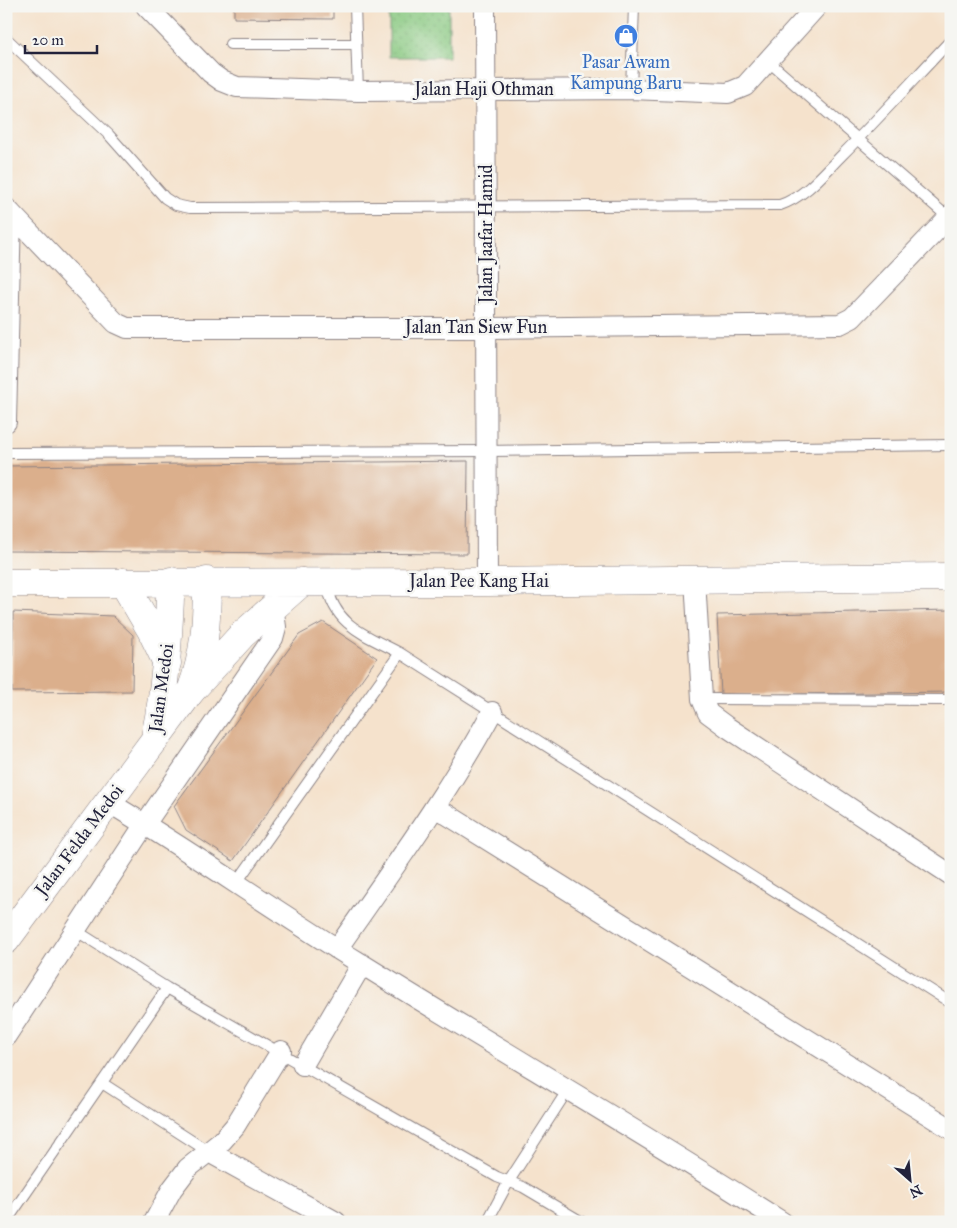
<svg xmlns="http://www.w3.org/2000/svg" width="957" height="1228" font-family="'IM FELL Great Primer',serif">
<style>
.park{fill:url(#park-dots);stroke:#56765e}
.building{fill:#dbaf8c}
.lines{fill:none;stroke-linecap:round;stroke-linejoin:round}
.service-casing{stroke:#8c8284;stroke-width:12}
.minor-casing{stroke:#8c8284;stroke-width:22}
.secondary-casing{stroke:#8c8284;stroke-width:29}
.primary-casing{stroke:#8c8284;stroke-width:29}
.service{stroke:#fff;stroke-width:10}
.minor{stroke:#fff;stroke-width:20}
.secondary{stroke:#fff;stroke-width:28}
.primary{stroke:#fff;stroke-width:28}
.labels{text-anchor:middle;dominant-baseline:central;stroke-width:5;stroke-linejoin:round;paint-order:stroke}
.shop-label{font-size:18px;fill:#366cbe;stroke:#f6f6f2}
.street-label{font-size:18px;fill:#22223b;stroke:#f6f6f2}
</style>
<defs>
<pattern id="park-dots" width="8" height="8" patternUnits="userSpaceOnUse" patternTransform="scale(1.25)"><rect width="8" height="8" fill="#89c981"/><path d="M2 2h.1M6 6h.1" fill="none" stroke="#76ac70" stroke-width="1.8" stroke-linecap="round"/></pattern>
</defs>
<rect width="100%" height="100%" fill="#f6f6f2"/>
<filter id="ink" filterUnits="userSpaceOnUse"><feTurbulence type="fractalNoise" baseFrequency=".02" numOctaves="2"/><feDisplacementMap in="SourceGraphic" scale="10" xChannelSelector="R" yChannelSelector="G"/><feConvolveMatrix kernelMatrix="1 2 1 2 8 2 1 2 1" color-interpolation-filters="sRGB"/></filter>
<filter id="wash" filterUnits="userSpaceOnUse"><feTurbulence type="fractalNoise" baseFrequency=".0096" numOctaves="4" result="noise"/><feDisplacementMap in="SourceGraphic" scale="20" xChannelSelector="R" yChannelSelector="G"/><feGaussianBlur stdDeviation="1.12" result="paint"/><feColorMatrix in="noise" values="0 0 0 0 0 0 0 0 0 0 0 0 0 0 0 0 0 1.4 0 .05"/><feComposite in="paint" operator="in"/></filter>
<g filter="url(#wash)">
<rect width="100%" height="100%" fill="#f5e2cc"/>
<path class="park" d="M 389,6 L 449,6 L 449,57 L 389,57 Z"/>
<g id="blocks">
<path class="building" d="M 234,6 L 333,6 L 333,19 L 234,18 Z
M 468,461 L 467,554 L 6,551 L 6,466 Z
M 951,610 L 951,692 L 721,695 L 717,615 Z
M 13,612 L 113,616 L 133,635 L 132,691 L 12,692 Z
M 323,622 L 377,658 L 233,861 L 186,830 L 174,806 L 299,635 Z"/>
</g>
</g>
<g filter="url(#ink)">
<use href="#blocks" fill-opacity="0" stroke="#8c8284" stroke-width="1"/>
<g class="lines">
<g class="service-casing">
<path id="service" d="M 355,6 L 358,91
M 6,38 L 109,135 L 165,198 L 176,205 L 190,208 L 780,205 C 806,196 823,174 842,155 C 879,118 915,78 951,40
M 230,44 L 355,44
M 769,62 L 949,218
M 631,89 L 634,6
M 6,453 L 487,451 L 951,445
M 327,584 C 334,626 366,635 400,653 L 951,1003
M 702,699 L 951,700
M 237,882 L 400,653
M 75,930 L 167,988 L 497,1177 L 523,1187 L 582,1222
M 102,1083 L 209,1152
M 6,1222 L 167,988
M 487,1222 L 509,1181 L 569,1088"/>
</g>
<g class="minor-casing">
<path id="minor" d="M 146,6 L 211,73 L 222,81 L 237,87 L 358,91 L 631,89 L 728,93 L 745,86 L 817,6
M 485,6 L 487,582
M 6,208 L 116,323 L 127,328 L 486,328 L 840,324 L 852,318 L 951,215
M 6,422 L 11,213
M 695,579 L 702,699 L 708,713 L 727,727 L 951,875
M 108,802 C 194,853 275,911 360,963 C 500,1050 643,1133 782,1222
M 435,807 L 951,1129
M 337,949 C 391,871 447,795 492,712
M 6,1036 L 145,824 L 273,638 L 276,627 L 273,606
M 303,1065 L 362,964
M 209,1152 L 336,1222
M 154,1222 L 172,1189 L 188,1168 L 222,1141 L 235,1126 L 281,1051"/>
</g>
<g class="secondary-casing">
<path id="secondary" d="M 156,732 C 167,682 168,632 171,581
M 6,940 L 191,691 C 205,654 207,620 207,581"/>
</g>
<g class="primary-casing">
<path id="primary" d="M 123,582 L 151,630 L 167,663
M 6,583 L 487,582 L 951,577
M 191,691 L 242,635 L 302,582"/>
</g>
<use href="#service" class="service"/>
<use href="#minor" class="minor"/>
<use href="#secondary" class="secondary"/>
<use href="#primary" class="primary"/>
</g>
</g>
<defs>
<g id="shop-disc" transform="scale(1.25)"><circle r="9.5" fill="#3f7fe0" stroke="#f6f6f2"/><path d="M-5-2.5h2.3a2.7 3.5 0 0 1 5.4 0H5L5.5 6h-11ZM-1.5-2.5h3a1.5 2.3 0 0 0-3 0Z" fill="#fff"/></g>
</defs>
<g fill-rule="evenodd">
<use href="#shop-disc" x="626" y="36"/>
</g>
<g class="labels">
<g class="shop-label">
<text x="626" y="62">Pasar Awam<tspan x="626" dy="21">Kampung Baru</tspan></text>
</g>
<g class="street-label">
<text x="484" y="89">Jalan Haji Othman</text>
<text transform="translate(486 234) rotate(-90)">Jalan Jaafar Hamid</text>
<text x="476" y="327">Jalan Tan Siew Fun</text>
<text x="479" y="581">Jalan Pee Kang Hai</text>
<text transform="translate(161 688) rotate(-82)">Jalan Medoi</text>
<text transform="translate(79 840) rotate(-53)">Jalan Felda Medoi</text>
</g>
</g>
<rect width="957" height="1228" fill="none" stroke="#f6f6f2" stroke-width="25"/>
<g transform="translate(910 1180) rotate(153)" stroke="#f6f6f2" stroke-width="4" paint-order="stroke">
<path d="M0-4L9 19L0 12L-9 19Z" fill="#22223b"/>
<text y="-8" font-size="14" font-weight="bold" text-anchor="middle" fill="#22223b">N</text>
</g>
<path d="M25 45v8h72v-8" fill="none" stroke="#22223b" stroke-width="2.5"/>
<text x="32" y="45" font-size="15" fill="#22223b" stroke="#f6f6f2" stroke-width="4" paint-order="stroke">20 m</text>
</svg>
